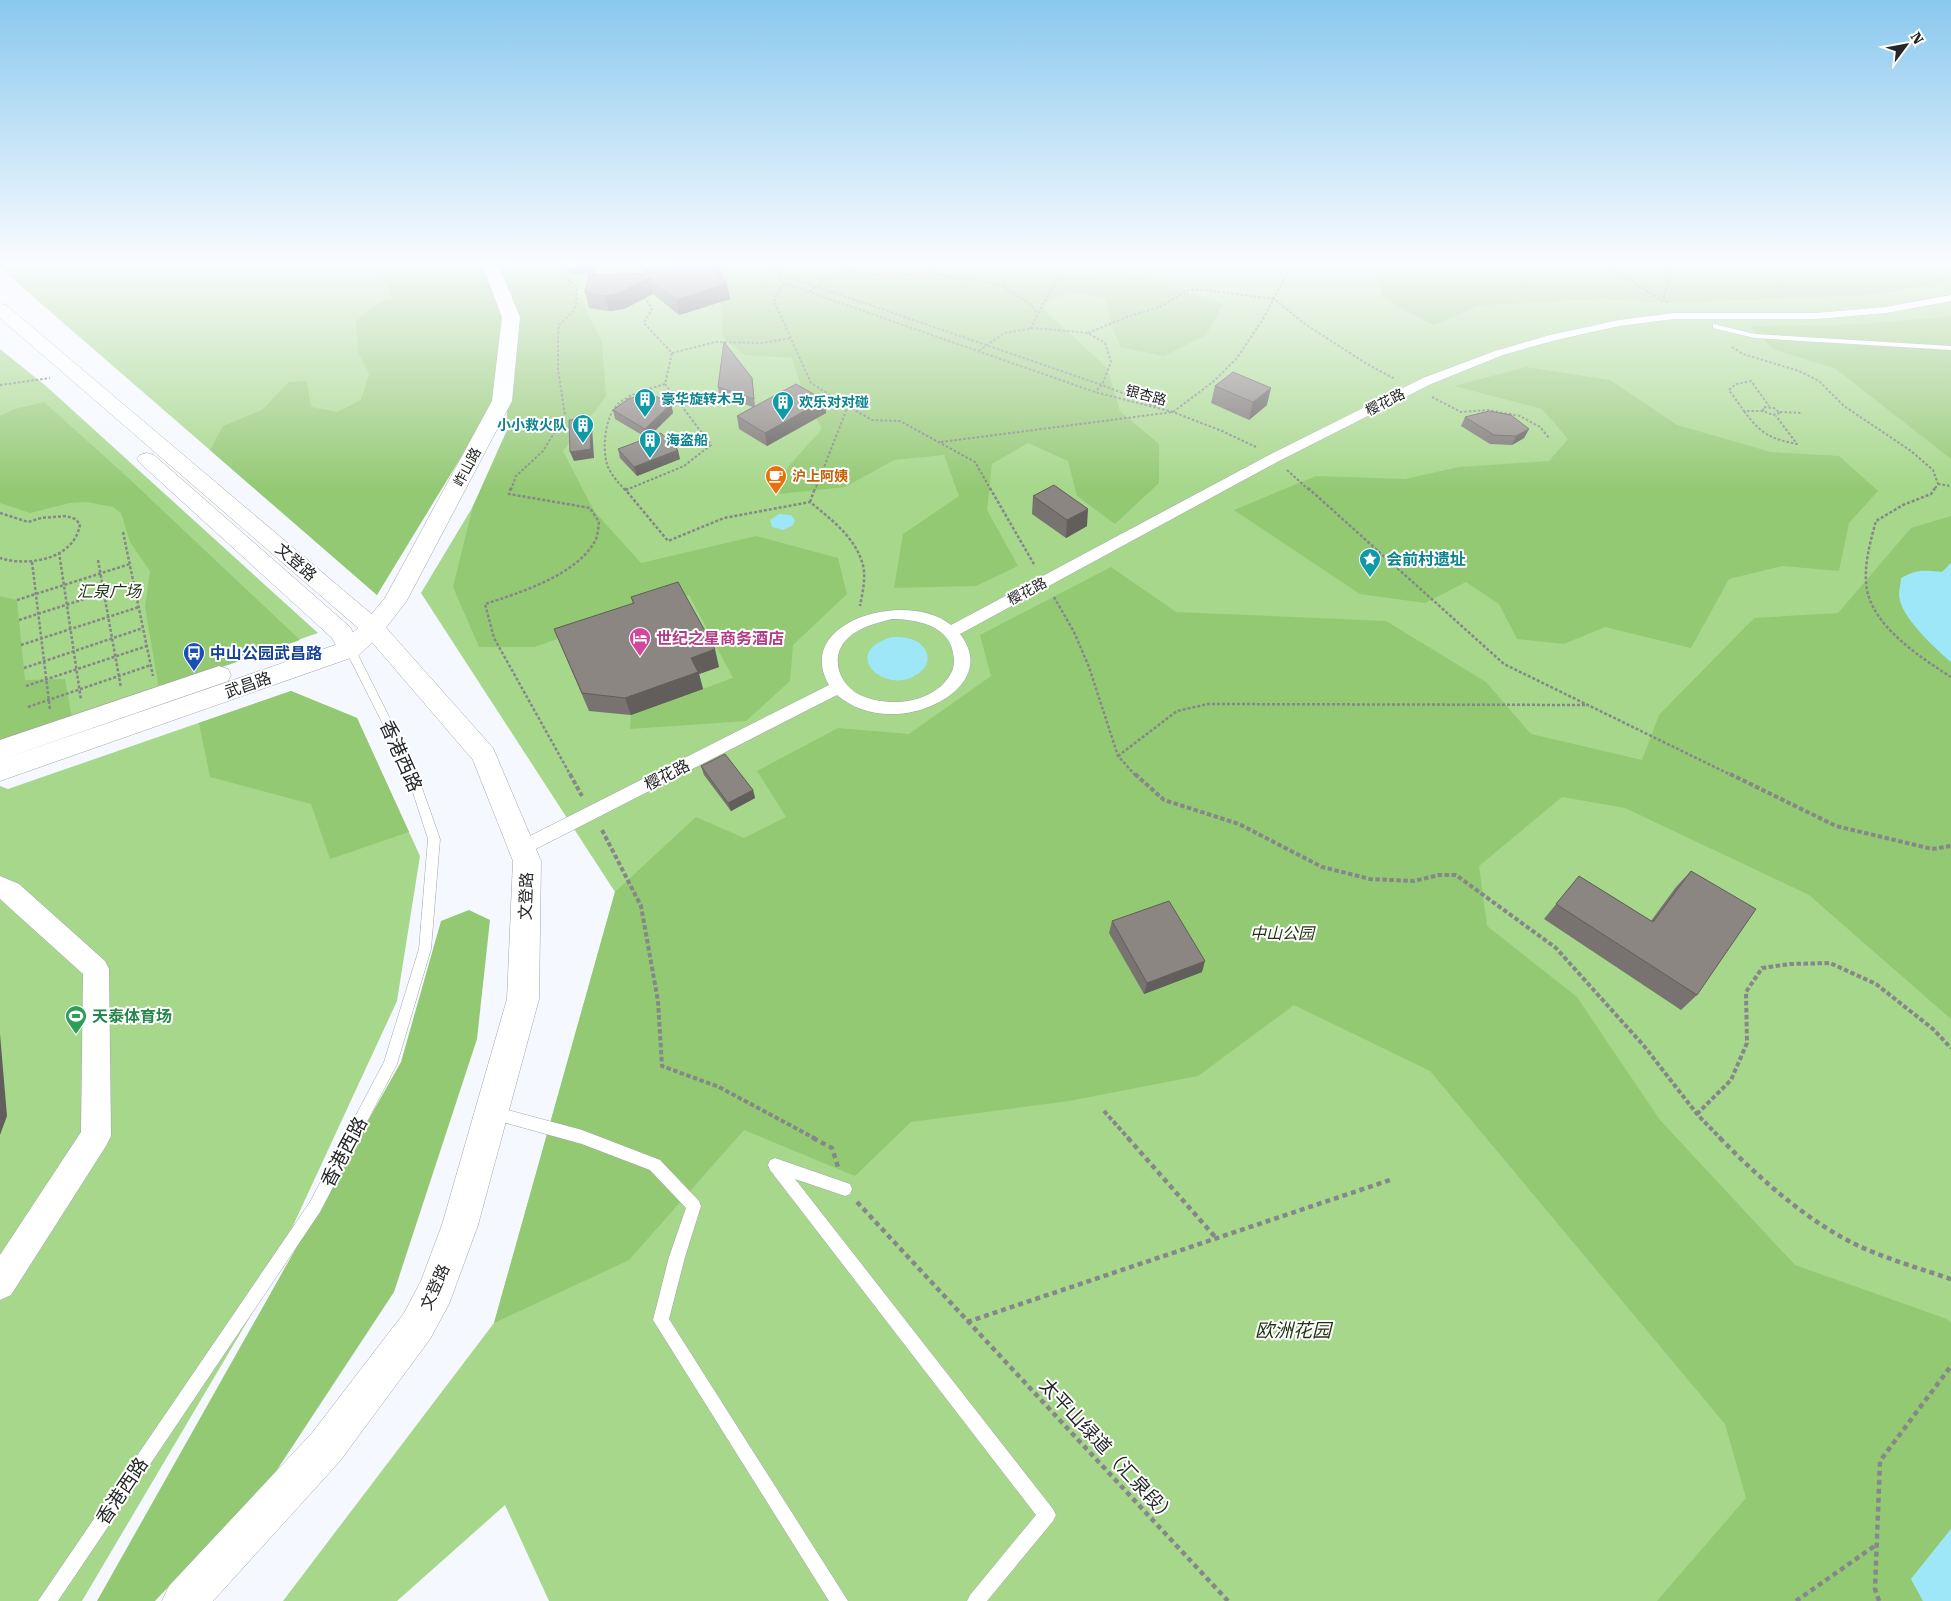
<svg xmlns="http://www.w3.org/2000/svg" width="1951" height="1601" font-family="'Roboto Serif','Noto Sans SC',serif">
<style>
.green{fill:#a6d78a}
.forest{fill:#94c974}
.water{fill:#9de7f8}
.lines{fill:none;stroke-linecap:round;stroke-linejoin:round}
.service-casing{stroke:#a2a5aa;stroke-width:1}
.pedestrian-casing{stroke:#a2a5aa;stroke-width:1}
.minor-casing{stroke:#a2a5aa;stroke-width:1}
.tertiary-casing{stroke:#a2a5aa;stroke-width:1}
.primary-casing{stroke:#a2a5aa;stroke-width:1}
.path-far3{stroke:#85878a;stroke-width:2;stroke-dasharray:2.5 2;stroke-linecap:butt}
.path-far2{stroke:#85878a;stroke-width:2.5;stroke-dasharray:3 2;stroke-linecap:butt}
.path-far1{stroke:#85878a;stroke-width:4;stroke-dasharray:4.5 2.5;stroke-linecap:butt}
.path{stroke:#85878a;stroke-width:4.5;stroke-dasharray:5 4;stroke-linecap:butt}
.service{fill:#fff;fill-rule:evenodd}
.pedestrian{fill:#fff;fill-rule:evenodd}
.minor{fill:#fff;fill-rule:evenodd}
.tertiary{fill:#fff;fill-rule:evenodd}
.primary{fill:#fff;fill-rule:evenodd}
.wall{fill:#787370}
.shaded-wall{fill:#615e5b}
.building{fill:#8b8682;stroke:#615e5b}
.labels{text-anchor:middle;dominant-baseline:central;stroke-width:4;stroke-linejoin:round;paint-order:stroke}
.far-street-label{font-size:14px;fill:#252628;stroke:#fff}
.far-culture-label{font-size:14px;font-weight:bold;fill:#0d838f;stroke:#fff;text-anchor:start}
.far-food-label{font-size:14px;font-weight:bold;fill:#c56008;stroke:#fff;text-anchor:start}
.culture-label{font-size:16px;font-weight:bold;fill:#0d838f;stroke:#fff;text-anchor:start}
.street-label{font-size:16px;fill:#252628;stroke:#fff}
.park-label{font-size:16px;font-style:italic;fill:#1e3210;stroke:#fff}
.hotel-label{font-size:16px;font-weight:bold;fill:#b23c85;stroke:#fff;text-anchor:start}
.transit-label{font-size:16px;font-weight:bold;fill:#164399;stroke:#fff;text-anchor:start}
.leisure-label{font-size:16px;font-weight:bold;fill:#27864d;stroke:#fff;text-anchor:start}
.near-street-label{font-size:19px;fill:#252628;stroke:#fff}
.near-park-label{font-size:19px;font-style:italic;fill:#1e3210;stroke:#fff}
</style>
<rect width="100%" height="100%" fill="#f5f8fe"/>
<path class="green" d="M 0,264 L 484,264 L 377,595 L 0,268 Z
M 514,264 L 1951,264 L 1951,1601 L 549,1601 L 505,1505 L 397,1601 L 283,1601 L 494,1323 L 615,892 L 421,593 L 541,393 Z
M 0,349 L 46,386 L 318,633 L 0,742 Z
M 291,691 L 357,718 L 420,856 L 397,1001 L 254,1310 L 82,1601 L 0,1601 L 0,786 L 8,789 Z"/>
<path class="forest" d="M 355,264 L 484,264 L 503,318 L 496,400 L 377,595 L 210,450 L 223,426 L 262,410 L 289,382 L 307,381 L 311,407 L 337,412 L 361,400 L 369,374 L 358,352 L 356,321 L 379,303 L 393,297 L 378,271 Z
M 490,264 L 562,264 L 602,342 L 606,397 L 563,451 L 594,511 L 641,563 L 756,536 L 838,558 L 847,594 L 793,645 L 790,681 L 746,721 L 630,729 L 631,715 L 733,678 L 689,595 L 534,647 L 479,647 L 453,587 L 473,506 L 507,430 L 506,362 L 511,317 Z
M 699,264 L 1028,264 L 1081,279 L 1112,268 L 1223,304 L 1206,335 L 1164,356 L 1120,347 L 1111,324 L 1106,298 L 1069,292 L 1040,306 L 1107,368 L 1120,411 L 1159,444 L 1159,483 L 1115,524 L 1077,496 L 1068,461 L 1028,443 L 992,464 L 987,510 L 1018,566 L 976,586 L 894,588 L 903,534 L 959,496 L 944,455 L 894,460 L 845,487 L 779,494 L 787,468 L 822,429 L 803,393 L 792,358 L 745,355 L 723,338 C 722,306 721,290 699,264 Z
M 1356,264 L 1918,264 L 1951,280 L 1951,282 L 1869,295 L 1668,303 L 1603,299 L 1480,305 L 1433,325 L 1381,297 L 1379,275 Z
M 1951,316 L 1951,459 L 1836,369 L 1773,349 L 1750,326 L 1867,324 Z
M 1526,367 L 1610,380 L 1677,425 L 1771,452 L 1839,456 L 1878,491 L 1849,523 L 1839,571 L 1782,566 L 1729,579 L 1691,648 L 1605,627 L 1564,644 L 1517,639 L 1499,604 L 1466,582 L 1425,603 L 1360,594 L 1234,510 L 1316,476 L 1405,479 L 1459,467 L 1549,461 L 1568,439 L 1542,409 L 1454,386 Z
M 44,402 L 123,473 L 300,640 L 159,689 L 145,607 L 150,571 L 130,542 L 121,513 L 113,507 L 87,502 L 70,503 L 30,513 L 0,503 L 0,416 L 15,409 Z
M 1951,516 L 1951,1019 L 1809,895 L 1625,808 L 1562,797 L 1479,866 L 1487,926 L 1577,997 L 1660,1120 L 1795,1265 L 1947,1319 L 1951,1323 L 1951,1529 L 1911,1579 L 1923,1601 L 1657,1601 L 1746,1498 L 1725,1424 L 1430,1071 L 1294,1005 L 1198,1076 L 1069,1101 L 911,1122 L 855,1176 L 744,1130 L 629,1260 L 494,1323 L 615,892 L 696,817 L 744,838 L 786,817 L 757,771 L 838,728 L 909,734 L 991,676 L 980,635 L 1111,567 L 1176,612 L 1386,621 L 1486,682 L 1531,734 L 1642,760 L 1659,715 L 1754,618 L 1838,613 L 1911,528 Z
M 0,596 L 17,600 L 25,680 L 65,679 L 72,718 L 0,742 Z
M 291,691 L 357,718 L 409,832 L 330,859 L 311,804 L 210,777 L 199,723 Z
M 469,910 L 490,920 L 477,1039 L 394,1292 L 273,1476 L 155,1601 L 97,1601 L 401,1062 L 441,921 Z"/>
<path class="water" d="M 779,514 L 791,515 L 795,520 L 793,525 L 783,530 L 772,527 L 770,520 Z
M 1951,563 L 1951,662 C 1935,648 1899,616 1899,594 C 1899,589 1901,583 1901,578 C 1917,569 1925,570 1942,572 Z
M 892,637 C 898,637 905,637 911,639 C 928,644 934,662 919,673 C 887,698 837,653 892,637 Z
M 1951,1529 L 1951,1601 L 1923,1601 L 1911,1579 Z"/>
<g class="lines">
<g class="service-casing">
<path id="service" d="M 1713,324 L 1755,334 L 1951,346 L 1951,350 L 1755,338 L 1713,328 Z
M 350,645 L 355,649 L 415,768 L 440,839 L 431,949 L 397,1064 L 320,1212 L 58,1601 L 38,1601 L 310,1202 L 384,1062 L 419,949 L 428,839 L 405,768 L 345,649 Z
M 493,1106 L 582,1130 L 660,1160 L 699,1201 L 701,1206 L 685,1257 L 669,1319 L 848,1601 L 829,1601 L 653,1320 L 669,1257 L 686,1208 L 650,1170 L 582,1144 L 488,1118 L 486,1113 L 488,1108 Z
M 775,1158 L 850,1184 L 852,1189 L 850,1194 L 845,1196 L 795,1179 L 1053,1509 L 1056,1515 L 1053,1521 L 987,1601 L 967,1601 L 970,1595 L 1036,1515 L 770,1170 L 768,1165 L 770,1160 Z"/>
</g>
<g class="pedestrian-casing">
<path id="pedestrian" d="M 1951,295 L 1951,301 L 1886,313 L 1816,319 L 1674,319 L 1619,326 L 1556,340 L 1503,355 L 1431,384 L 1279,461 L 960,634 C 995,679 934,714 894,714 C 873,715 852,708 837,695 L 528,853 L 522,855 L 516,853 L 513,848 L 516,843 L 829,685 C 792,621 908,589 951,625 L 1269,455 L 1423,378 L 1495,351 L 1550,335 L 1619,320 L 1674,313 L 1816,313 L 1886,307 ZM 892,619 C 915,619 949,625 953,653 C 955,661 954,669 950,675 C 933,704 888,708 860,695 C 839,685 829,657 847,639 C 859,627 876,623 892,619 Z"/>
</g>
<g class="minor-casing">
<path id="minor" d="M 0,876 L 19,884 L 105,961 L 109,969 L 111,1136 L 106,1146 L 11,1295 L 0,1300 L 0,1255 L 81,1132 L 83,974 L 0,899 Z"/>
</g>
<g class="tertiary-casing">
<path id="tertiary" d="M 482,264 L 498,264 L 520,317 L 512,401 L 406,602 L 381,634 L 359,655 L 0,781 L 0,760 L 341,643 L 365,622 L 385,598 L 492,401 L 502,317 Z
M 219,666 L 228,669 L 231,675 L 228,681 L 0,760 L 0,740 Z"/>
</g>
<g class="primary-casing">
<path id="primary" d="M 0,304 L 6,305 L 381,622 L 493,748 L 541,861 L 539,999 L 478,1225 L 449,1304 L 430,1339 L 340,1461 L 213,1601 L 162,1601 L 169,1586 L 312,1433 L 404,1313 L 421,1281 L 442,1225 L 507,999 L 513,861 L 473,760 L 365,634 L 0,318 Z
M 147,453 L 154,455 L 350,627 L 362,649 L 359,655 L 350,658 L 341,655 L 332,638 L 140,463 L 137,459 L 140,455 Z"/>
</g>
<path class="path-far3" d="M 611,264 L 627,275
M 765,264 L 772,269
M 773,264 L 772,267 L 780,274 L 783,283 L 1095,392 L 1173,412 L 1222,431 L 1256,447
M 841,264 L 841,268 C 869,278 898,275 927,273 L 935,264
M 1604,264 L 1663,301
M 1659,264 C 1669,274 1670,284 1663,296 L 1667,302
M 1948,264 L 1951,265
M 927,273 L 998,284 L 1026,301 L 1038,313
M 780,274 L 1102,385 L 1158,407
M 783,283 L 774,301 L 811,383 L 848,406 L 815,490
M 810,292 L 826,277 L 850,272
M 1030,329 L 1065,264
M 1088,333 L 1127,317 L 1162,306 L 1188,290 L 1203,290 L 1274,299 L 1305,324 L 1367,364 L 1395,379
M 1732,347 L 1743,354 L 1799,371 L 1819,381 L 1844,406 L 1911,451 L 1933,470 L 1938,484 L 1934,490
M 979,351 L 1004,333 L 1034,328 L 1088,333 L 1105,343 L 1111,362 L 1102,385 L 1095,392
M 672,353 L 715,342 L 763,343 L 791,338
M 0,385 L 50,378
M 1432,397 L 1461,412 L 1489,410 L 1520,416 L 1540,427 L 1549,438
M 848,406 L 872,420 L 900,421 L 975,462 L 991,490
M 1764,407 L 1774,408 L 1780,413 L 1773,415 L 1763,411 Z
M 1744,411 C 1760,433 1770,439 1797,444 L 1776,416
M 1763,411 L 1744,411 L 1729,390 L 1736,384 L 1751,381 L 1769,406
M 1780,412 L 1802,413
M 941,442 L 1173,412 L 1214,381 L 1237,358 L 1263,319 L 1292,264
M 1287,470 L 1309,490
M 1938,484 L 1951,486
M 511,490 L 516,476 L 543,451 L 565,415 L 558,370 L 558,336 L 559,325 L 572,313 L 576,305 L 577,287 L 568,279 L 559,264
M 625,490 C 618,482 610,474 607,464 C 602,448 605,415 619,403 C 632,393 649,389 665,384 L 672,353 L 644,323 L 652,309 L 643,295
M 626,490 L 684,466 L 711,445 L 665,384"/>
<path class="path-far2" d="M 511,488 L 509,494 L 590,508 L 599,522 C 598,528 598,536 595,541 C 577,575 519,593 485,604 L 494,638 L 571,776
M 624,488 L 668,541 L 724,518 L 810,502 C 832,520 860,541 864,571 C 865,583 862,595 860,606
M 990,488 L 1035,566
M 1308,488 L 1504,664 L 1733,776
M 1935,488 L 1931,494 L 1903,505 L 1876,521 C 1870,542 1863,568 1867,590 C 1874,627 1921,658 1951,677
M 625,490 L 629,488
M 810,502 L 815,488
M 0,513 L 28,522 L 41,518 L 66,516 L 75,519 L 80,524 C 75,559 29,567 0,558
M 123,532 L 153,676
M 59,552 L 81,700
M 98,560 L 121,688
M 32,562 L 50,710
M 1054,597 L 1074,632 L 1089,667 L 1118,756 L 1136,776
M 17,600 L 130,564
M 19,620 L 134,583
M 21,645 L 139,607
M 24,668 L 143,628
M 26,686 L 147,646
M 28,707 L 151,665
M 1118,756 L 1177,711 L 1208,704 L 1587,705"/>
<path class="path-far1" d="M 570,774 L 582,796
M 1135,774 L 1164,800 L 1239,824 L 1322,867 L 1370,879 L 1414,881 L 1439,875 L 1456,875 L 1556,948 L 1644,1046 L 1697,1114 L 1721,1139
M 1730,774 L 1836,826 L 1932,849 L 1951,846
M 602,830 L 641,906 L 658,1001 L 662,1066 L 719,1087 L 816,1139
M 1104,1111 L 1129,1139
M 1697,1114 L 1731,1080 L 1747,1043 L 1746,992 L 1762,968 L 1790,964 L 1830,963 L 1876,984 L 1933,1029 L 1951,1048"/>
<path class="path" d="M 813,1138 L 832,1148 L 838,1167
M 1128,1138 L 1216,1238
M 1720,1138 C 1760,1179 1809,1223 1861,1247 C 1890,1260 1921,1269 1951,1279
M 857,1202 L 1228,1601
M 967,1322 L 1393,1179
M 1796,1601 L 1876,1545
M 1879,1601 L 1875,1589 L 1880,1461 L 1951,1366"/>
<use href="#service" class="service"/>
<use href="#pedestrian" class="pedestrian"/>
<use href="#minor" class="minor"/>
<use href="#tertiary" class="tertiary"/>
<use href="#primary" class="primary"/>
</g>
<path class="wall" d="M 594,264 L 595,275 L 568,274 L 567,269 Z
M 635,264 L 719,264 L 722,279 L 730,299 L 679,315 L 653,294 L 624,309 L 609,311 L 589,308 L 585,292 L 646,273 Z
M 752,378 L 755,406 L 824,400 L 826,413 L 767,446 L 739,429 L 737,416 L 753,407 L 719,396 L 718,387 Z
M 1215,386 L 1267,405 L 1249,420 L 1211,403 Z
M 671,404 L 673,413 L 648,438 L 680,459 L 637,476 L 620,458 L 618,449 L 647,438 L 615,419 L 613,410 Z
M 1465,417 L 1529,429 L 1524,438 L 1512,445 L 1490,444 L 1461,426 Z
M 1033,496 L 1087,526 L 1066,538 L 1032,514 Z
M 631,597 L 719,667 L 699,674 L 703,689 L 631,715 L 589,711 L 554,629 L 633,604 Z
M 701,766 L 753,790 L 755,798 L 731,811 L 704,775 Z
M 1691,871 L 1697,995 L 1681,1010 L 1544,919 L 1579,876 L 1651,921 L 1676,887 Z
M 1112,921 L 1202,972 L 1144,994 L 1109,933 Z"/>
<path class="shaded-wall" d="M 720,265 L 723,280 L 709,268 Z
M 650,278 L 653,294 L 624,309 L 609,311 L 605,296 Z
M 727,283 L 730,299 L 679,315 L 676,300 Z
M 1271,388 L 1267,405 L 1249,420 L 1253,402 Z
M 824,400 L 826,413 L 767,446 L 765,433 Z
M 671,404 L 673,413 L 647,438 L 645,429 Z
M 589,418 L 592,426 L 594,458 L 574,461 L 570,452 Z
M 1529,429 L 1524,438 L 1512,445 L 1516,436 Z
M 678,450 L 680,459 L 637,476 L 634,467 Z
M 1088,509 L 1087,526 L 1066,538 L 1067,520 Z
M 715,649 L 719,667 L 699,674 L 703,689 L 631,715 L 625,698 L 691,658 Z
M 753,790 L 755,798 L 731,811 L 728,803 Z
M 1205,961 L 1202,972 L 1144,994 L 1147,983 Z
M 0,1034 L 7,1116 L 0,1135 Z"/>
<path class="building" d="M 567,264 L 594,264 L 594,270 L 567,269 Z
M 649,264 L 719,264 L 720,265 L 709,268 L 727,283 L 676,300 L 650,278 L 619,293 L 605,296 L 585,292 L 589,275 L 660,273 Z
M 724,342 L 752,378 L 754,399 L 718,387 Z
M 1233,372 L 1271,388 L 1253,402 L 1215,386 Z
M 796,384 L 824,400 L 765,433 L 737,416 Z
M 643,395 L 658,397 L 671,404 L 645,429 L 613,410 L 628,399 Z
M 1489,411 L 1511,415 L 1529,429 L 1516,436 L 1494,435 L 1465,417 Z
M 589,418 L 591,449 L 570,452 L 569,420 Z
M 661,433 L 678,450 L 634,467 L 618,449 Z
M 1054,485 L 1088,509 L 1067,520 L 1033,496 Z
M 678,582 L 715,649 L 691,658 L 698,672 L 625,698 L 582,693 L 554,629 L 634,603 L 631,597 Z
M 725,754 L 753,790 L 728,803 L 701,766 Z
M 1691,871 L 1756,909 L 1697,995 L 1556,904 L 1579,876 L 1653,922 Z
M 1169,901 L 1205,961 L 1147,983 L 1112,921 Z"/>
<linearGradient id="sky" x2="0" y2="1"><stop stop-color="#8ac8ee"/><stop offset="0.54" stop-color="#fafcff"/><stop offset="1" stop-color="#fafcff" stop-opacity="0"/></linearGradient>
<rect width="1951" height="488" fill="url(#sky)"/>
<defs>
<g id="building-pin" transform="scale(1.125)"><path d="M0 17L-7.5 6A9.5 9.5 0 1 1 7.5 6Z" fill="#0f9aa8" stroke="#fff"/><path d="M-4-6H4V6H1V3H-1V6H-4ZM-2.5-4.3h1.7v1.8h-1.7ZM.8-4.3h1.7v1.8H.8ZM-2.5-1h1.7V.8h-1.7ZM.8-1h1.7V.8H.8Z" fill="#fff"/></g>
<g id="cafe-pin" transform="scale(1.125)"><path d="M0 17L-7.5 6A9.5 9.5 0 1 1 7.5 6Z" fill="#e8710a" stroke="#fff"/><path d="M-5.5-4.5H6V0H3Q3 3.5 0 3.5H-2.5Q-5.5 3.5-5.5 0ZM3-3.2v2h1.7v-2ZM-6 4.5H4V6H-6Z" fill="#fff"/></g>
<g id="sight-pin" transform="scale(1.125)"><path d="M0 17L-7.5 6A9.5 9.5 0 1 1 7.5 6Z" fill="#0f9aa8" stroke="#fff"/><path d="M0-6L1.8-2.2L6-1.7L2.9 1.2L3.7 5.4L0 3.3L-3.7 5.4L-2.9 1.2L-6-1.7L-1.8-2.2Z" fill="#fff"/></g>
<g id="hotel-pin" transform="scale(1.125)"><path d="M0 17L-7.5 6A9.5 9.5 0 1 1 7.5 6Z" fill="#d1479c" stroke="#fff"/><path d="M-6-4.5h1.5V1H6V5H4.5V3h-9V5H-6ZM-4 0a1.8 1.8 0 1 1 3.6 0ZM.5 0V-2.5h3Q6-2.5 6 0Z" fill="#fff"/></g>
<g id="bus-pin" transform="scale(1.125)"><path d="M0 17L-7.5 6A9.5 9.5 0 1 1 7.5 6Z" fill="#1a4fb4" stroke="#fff"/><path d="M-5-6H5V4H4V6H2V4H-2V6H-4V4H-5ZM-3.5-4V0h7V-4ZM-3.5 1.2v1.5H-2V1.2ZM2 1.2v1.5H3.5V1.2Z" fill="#fff"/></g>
<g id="stadium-pin" transform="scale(1.125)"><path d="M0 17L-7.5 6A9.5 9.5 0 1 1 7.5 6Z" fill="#2e9e5b" stroke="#fff"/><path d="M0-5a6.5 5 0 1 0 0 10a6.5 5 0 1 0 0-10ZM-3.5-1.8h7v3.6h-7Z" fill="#fff"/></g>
</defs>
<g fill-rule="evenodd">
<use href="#building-pin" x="645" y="399"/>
<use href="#building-pin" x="783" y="402"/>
<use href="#building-pin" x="583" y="425"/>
<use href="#building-pin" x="650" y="440"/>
<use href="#cafe-pin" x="776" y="476"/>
<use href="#sight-pin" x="1370" y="559"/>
<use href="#hotel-pin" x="640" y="638"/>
<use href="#bus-pin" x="194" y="653"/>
<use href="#stadium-pin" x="76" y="1016"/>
</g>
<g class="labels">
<g class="far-street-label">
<text transform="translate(1146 395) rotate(15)">银杏路</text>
<text transform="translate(1385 402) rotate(-27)">樱花路</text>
<text transform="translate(467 467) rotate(-62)">岞山路</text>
<text transform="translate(1027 591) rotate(-28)">樱花路</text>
</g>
<g class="far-culture-label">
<text x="661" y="399">豪华旋转木马</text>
<text x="799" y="402">欢乐对对碰</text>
<text x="567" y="425" text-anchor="end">小小救火队</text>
<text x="666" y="440">海盗船</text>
</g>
<g class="far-food-label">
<text x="792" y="476">沪上阿姨</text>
</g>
<g class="culture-label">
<text x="1386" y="559">会前村遗址</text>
</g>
<g class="street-label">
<text transform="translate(296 562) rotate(41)">文登路</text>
<text transform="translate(248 685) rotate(-19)">武昌路</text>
<text transform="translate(667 775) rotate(-27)">樱花路</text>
<text transform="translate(526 896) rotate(-88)">文登路</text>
<text transform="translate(435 1287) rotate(-66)">文登路</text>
</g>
<g class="park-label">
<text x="109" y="591">汇泉广场</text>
<text x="1282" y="933">中山公园</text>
</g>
<g class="hotel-label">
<text x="656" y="638">世纪之星商务酒店</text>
</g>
<g class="transit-label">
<text x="210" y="653">中山公园武昌路</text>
</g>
<g class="leisure-label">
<text x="92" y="1016">天泰体育场</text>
</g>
<g class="near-street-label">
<text transform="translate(401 756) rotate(66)">香港西路</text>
<text transform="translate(344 1152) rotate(-62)">香港西路</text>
<text transform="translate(1108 1451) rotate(47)">太平山绿道（汇泉段）</text>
<text transform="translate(122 1491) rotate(-56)">香港西路</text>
</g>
<g class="near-park-label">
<text x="1293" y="1330">欧洲花园</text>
</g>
</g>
<g transform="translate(1906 45) rotate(58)" stroke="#ffffff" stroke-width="4" paint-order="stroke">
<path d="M0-4L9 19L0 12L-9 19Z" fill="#252628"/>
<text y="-8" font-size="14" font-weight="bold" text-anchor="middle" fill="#252628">N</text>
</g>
</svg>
